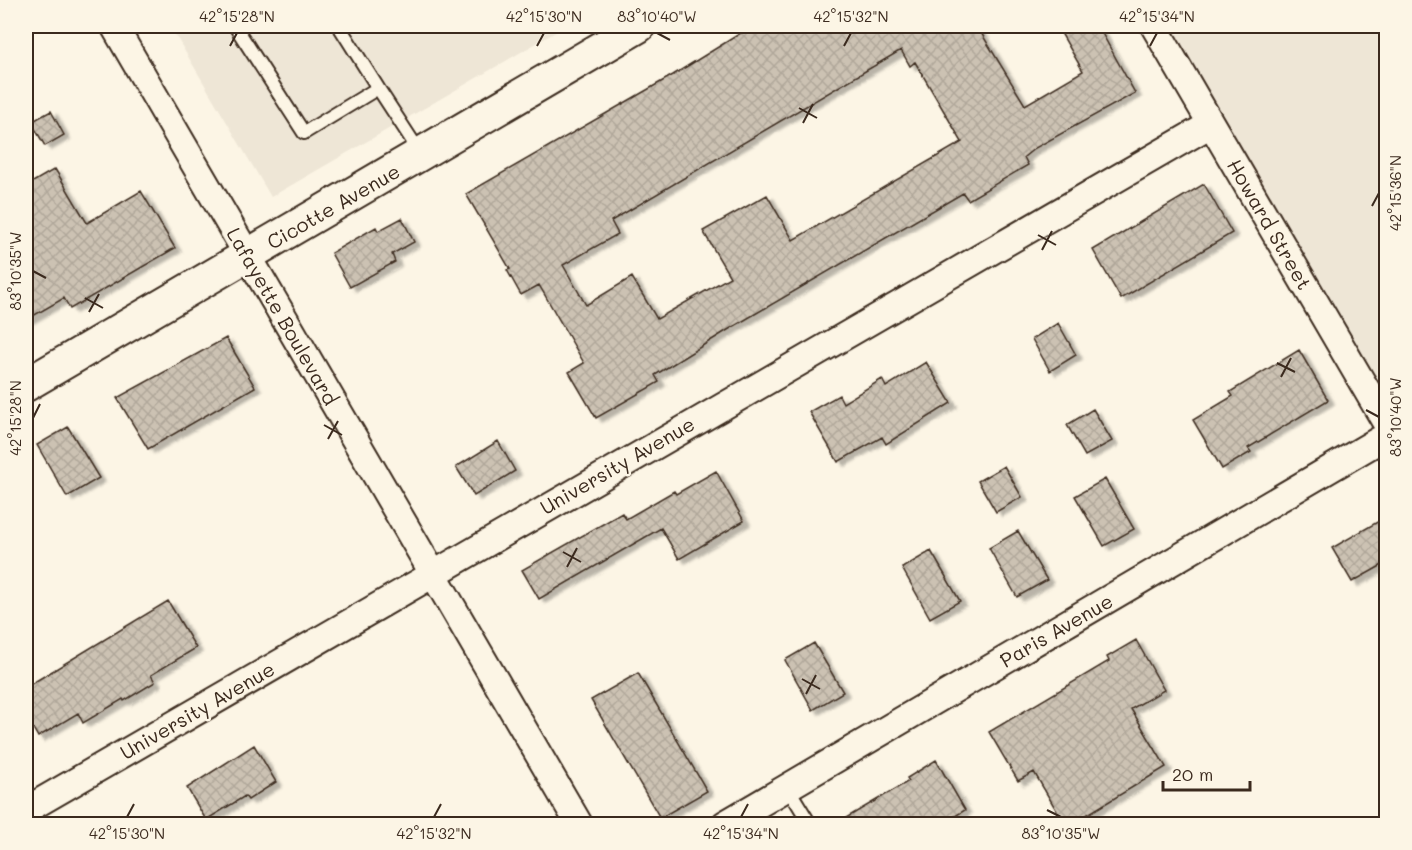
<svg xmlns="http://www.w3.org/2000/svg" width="1412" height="850" font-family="Mali,sans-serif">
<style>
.built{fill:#eee6d6}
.building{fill:url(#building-cross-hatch);stroke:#3b2a1e;stroke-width:1.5;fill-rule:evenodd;filter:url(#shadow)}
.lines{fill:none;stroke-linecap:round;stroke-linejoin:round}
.service-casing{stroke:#3b2a1e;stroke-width:16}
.minor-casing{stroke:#3b2a1e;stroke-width:30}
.tertiary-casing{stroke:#3b2a1e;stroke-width:36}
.service{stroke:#fcf5e5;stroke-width:12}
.minor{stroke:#fcf5e5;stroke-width:26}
.tertiary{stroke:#fcf5e5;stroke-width:32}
.ticks{fill:none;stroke:#3b2a1e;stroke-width:2}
.labels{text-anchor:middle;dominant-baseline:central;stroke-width:5;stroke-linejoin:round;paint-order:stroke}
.street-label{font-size:20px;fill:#3b2a1e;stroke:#fcf5e5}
.neatline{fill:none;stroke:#3b2a1e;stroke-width:2}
.ticks-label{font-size:15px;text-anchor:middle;fill:#3b2a1e}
</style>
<defs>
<pattern id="building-cross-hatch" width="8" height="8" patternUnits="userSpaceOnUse" patternTransform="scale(1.5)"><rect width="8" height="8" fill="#ccc2b3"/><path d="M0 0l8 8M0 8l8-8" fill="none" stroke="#b0a79a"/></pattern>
<filter id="shadow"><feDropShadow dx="6" dy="4" stdDeviation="1.5" flood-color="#0004"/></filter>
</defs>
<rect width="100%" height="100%" fill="#fcf5e5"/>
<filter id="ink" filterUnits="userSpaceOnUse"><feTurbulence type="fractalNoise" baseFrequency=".0167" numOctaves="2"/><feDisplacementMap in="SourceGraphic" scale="12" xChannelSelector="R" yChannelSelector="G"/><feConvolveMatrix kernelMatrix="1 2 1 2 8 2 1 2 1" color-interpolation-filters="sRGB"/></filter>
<g filter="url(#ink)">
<path class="built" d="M 170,26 L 566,26 L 271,197 Z
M 1154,26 L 1386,26 L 1386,423 Z"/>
<path class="building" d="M 752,26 L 977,26 L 1025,105 L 1083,71 L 1057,26 L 1098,26 L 1135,93 L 1035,148 L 1024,157 L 1028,165 L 968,200 L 963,193 L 731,328 L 655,375 L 659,382 L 596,418 L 569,372 L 584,363 L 539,285 L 521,295 L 507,270 L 510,269 L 466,194 L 673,75 ZM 901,50 L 910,66 L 915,62 L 962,142 L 793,240 L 767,195 L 703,231 L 730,277 L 657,319 L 632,277 L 586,305 L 563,265 L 618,234 L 611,221 Z
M 51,111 L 64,135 L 45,146 L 31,122 Z
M 55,169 L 87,223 L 141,191 L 175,248 L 70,309 L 64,298 L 26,320 L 26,186 Z
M 1204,184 L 1232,233 L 1121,299 L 1093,250 Z
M 402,218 L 414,242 L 392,254 L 395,262 L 350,287 L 331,253 L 376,227 L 378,231 Z
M 1058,323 L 1076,355 L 1050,371 L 1032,339 Z
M 226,338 L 255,387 L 148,449 L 117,398 Z
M 1299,350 L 1328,400 L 1248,448 L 1251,452 L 1222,469 L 1193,420 L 1233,396 L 1230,392 Z
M 926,362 L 951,403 L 886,444 L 882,437 L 838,462 L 809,412 L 839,395 L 843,403 L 882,379 L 886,387 Z
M 1093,409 L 1112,441 L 1085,456 L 1067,425 Z
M 68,427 L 99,478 L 67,497 L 37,445 Z
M 498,441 L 515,471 L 474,496 L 456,467 Z
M 1004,466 L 1022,497 L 996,512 L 978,481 Z
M 716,471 L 744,521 L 679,559 L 661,528 L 539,599 L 522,570 L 622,513 L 626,519 L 674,491 L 676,494 Z
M 1105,479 L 1134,529 L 1104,546 L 1075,496 Z
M 1386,517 L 1386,563 L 1352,582 L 1332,548 Z
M 1018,531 L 1047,580 L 1017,597 L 989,548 Z
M 931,551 L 960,601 L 930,618 L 902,568 Z
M 168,601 L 196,648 L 151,675 L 155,682 L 124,701 L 123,699 L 83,723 L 78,713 L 38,737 L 26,716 L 26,687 Z
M 1136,640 L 1164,690 L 1131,709 L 1166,767 L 1070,825 L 1065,825 L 1034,772 L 1018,781 L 989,732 L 1109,661 L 1107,657 Z
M 814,643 L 843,692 L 813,710 L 785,660 Z
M 638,673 L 707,791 L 660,818 L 591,700 Z
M 254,745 L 276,782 L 248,800 L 245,796 L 206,820 L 187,788 Z
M 936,760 L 965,810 L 941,825 L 834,825 L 909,781 L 907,778 Z"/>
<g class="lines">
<g class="service-casing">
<path id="service" d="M 235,26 L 304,133 L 378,88 L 421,154
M 339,26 L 378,88
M 788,788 L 810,824"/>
</g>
<g class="minor-casing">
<path id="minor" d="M 114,26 L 579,824
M 1154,26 L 1386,423
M 26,810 L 1211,124
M 725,824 L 1386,436"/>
</g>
<g class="tertiary-casing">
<path id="tertiary" d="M 26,385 L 639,26"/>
</g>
<use href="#service" class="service"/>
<use href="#minor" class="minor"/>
<use href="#tertiary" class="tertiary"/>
</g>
</g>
<path class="ticks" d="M 657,33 L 670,40M 230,46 L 237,33M 537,46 L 544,33M 844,46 L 851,33M 1150,46 L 1157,33M 799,108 L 817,118M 803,123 L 813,104M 1372,206 L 1379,193M 1038,235 L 1056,245M 1042,250 L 1052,231M 33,271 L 46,278M 85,298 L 103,308M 89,312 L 99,294M 1277,363 L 1295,372M 1281,377 L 1291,358M 1366,410 L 1379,417M 33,418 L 40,404M 324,425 L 342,435M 328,439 L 338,421M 563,552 L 581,562M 567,567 L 577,548M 802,679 L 820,689M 806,694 L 816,675M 1047,810 L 1061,817M 127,817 L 134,804M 434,817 L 441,804M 741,817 L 748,804"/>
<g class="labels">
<g class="street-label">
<text transform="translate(333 206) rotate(-30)">Cicotte Avenue</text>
<text transform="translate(1270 224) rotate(60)">Howard Street</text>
<text transform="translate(283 316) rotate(60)">Lafayette Boulevard</text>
<text transform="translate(617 465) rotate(-30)">University Avenue</text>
<text transform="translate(1056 630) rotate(-30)">Paris Avenue</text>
<text transform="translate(197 710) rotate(-30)">University Avenue</text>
</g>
</g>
<rect width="1412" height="850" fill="none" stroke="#fcf5e5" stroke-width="66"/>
<path d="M1163 781v9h87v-9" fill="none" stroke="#3b2a1e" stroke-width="3"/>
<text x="1172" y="781" font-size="18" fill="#3b2a1e" stroke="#fcf5e5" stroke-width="4.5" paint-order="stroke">20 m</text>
<rect x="33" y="33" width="1346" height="784" class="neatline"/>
<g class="ticks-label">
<text x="237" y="22">42°15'28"N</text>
<text x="544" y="22">42°15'30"N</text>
<text x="657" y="22">83°10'40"W</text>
<text x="851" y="22">42°15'32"N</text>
<text x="1157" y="22">42°15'34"N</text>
<text transform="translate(1396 193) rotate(-90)" y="5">42°15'36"N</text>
<text transform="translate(16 271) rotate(-90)" y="5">83°10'35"W</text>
<text transform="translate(1396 417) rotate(-90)" y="5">83°10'40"W</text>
<text transform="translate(16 418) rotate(-90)" y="5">42°15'28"N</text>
<text x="127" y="839">42°15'30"N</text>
<text x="434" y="839">42°15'32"N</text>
<text x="741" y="839">42°15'34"N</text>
<text x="1061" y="839">83°10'35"W</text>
</g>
</svg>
